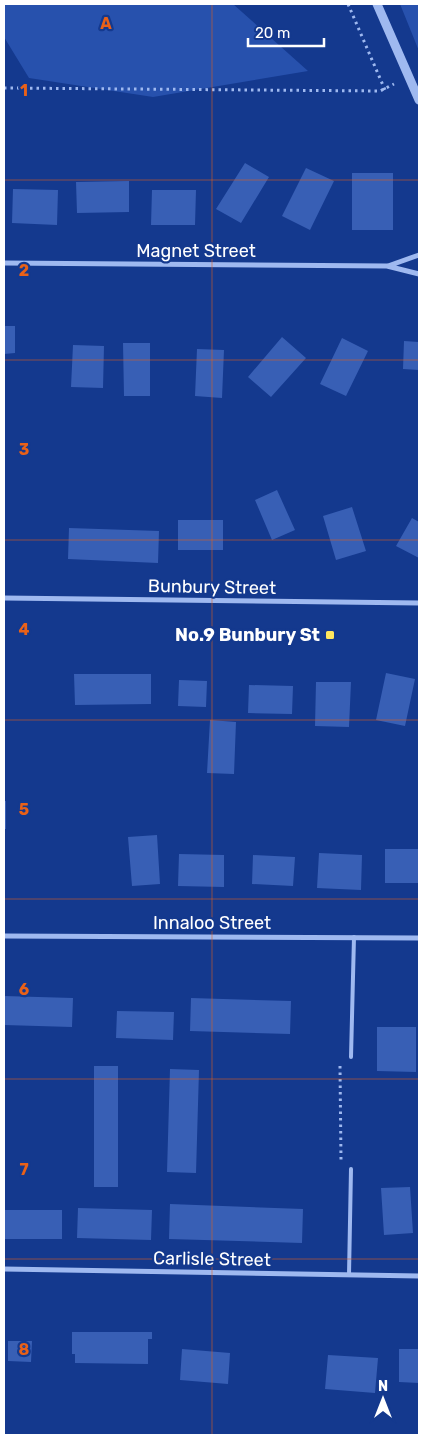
<svg xmlns="http://www.w3.org/2000/svg" width="423" height="1439" font-family="Rubik,sans-serif">
<style>
.green{fill:#2751ad}
.building{fill:#385fb5}
.lines{fill:none;stroke-linecap:round;stroke-linejoin:round}
.path{stroke:#9fb9f0;stroke-width:3;stroke-dasharray:2.5 4;stroke-linecap:butt}
.service{stroke:#9fb9f0;stroke-width:4}
.minor{stroke:#9fb9f0;stroke-width:5}
.tertiary{stroke:#9fb9f0;stroke-width:9}
.grid{fill:none;stroke:#e96118;stroke-width:1;stroke-opacity:0.55}
.poi-dot{fill:#ffe75e;stroke:#14398e;stroke-width:2}
.labels{text-anchor:middle;dominant-baseline:central;stroke-width:4.5;stroke-linejoin:round;paint-order:stroke}
.street-label{font-size:18px;fill:#fff;stroke:#14398e}
.poi-label{font-size:18px;font-weight:bold;fill:#fff;stroke:#14398e;text-anchor:end}
.grid-label{font-size:16px;text-anchor:middle;font-weight:bold;fill:#e96118;stroke:#14398e;stroke-width:4.5;stroke-linejoin:round;paint-order:stroke}
</style>
<rect width="100%" height="100%" fill="#14398e"/>
<path class="green" d="M 4,4 L 233,4 L 308,71 L 153,97 L 29,78 L 4,37 Z
M 400,4 L 419,4 L 419,51 Z"/>
<path class="building" d="M 245,163 L 269,177 L 241,223 L 216,209 Z
M 306,168 L 334,181 L 310,230 L 282,216 Z
M 352,173 L 393,173 L 393,230 L 352,230 Z
M 129,181 L 129,212 L 77,213 L 76,182 Z
M 13,189 L 58,190 L 57,225 L 12,223 Z
M 152,190 L 196,190 L 195,225 L 151,225 Z
M 4,326 L 15,326 L 15,353 L 4,354 Z
M 282,337 L 306,358 L 271,397 L 248,377 Z
M 342,338 L 368,351 L 346,396 L 320,384 Z
M 404,341 L 419,342 L 419,370 L 403,369 Z
M 123,343 L 150,343 L 150,396 L 124,396 Z
M 73,345 L 104,346 L 103,388 L 71,387 Z
M 197,349 L 224,350 L 222,398 L 195,396 Z
M 277,490 L 295,530 L 272,540 L 255,500 Z
M 352,507 L 366,551 L 336,560 L 323,516 Z
M 412,518 L 419,522 L 419,558 L 396,546 Z
M 178,520 L 223,520 L 223,550 L 178,550 Z
M 69,528 L 159,531 L 158,563 L 68,559 Z
M 386,673 L 415,679 L 405,726 L 376,720 Z
M 74,674 L 151,674 L 151,704 L 75,705 Z
M 179,680 L 207,681 L 206,707 L 178,706 Z
M 316,682 L 351,682 L 349,727 L 315,726 Z
M 249,685 L 293,686 L 292,714 L 248,713 Z
M 210,720 L 236,722 L 234,774 L 207,773 Z
M 4,801 L 6,801 L 6,829 L 4,829 Z
M 157,835 L 160,884 L 132,886 L 128,837 Z
M 385,849 L 419,849 L 419,883 L 385,883 Z
M 319,853 L 362,855 L 361,890 L 317,888 Z
M 179,854 L 224,855 L 224,887 L 178,886 Z
M 253,855 L 295,857 L 293,886 L 252,884 Z
M 4,996 L 73,998 L 72,1027 L 4,1025 Z
M 191,998 L 291,1001 L 290,1034 L 190,1031 Z
M 117,1011 L 174,1012 L 173,1040 L 116,1038 Z
M 377,1027 L 416,1027 L 416,1072 L 377,1071 Z
M 94,1066 L 118,1066 L 118,1187 L 94,1187 Z
M 170,1069 L 199,1070 L 196,1173 L 167,1172 Z
M 410,1187 L 413,1233 L 384,1235 L 381,1188 Z
M 170,1204 L 303,1209 L 302,1243 L 169,1239 Z
M 78,1208 L 152,1210 L 151,1240 L 77,1238 Z
M 4,1210 L 62,1210 L 62,1239 L 4,1239 Z
M 72,1332 L 152,1332 L 152,1339 L 148,1339 L 148,1364 L 75,1363 L 75,1354 L 72,1354 Z
M 8,1341 L 32,1341 L 31,1362 L 8,1361 Z
M 182,1349 L 230,1353 L 228,1384 L 180,1380 Z
M 399,1349 L 419,1349 L 419,1383 L 399,1382 Z
M 328,1355 L 378,1358 L 375,1393 L 325,1389 Z"/>
<g class="lines">
<path class="path" d="M 348,4 L 385,90
M 4,88 L 380,91 L 394,84
M 340,1066 L 341,1160"/>
<path class="service" d="M 351,1057 L 354,937
M 349,1275 L 351,1169"/>
<path class="minor" d="M 4,263 L 387,266 L 419,274
M 388,266 L 419,255
M 4,598 L 419,603
M 4,936 L 419,938
M 4,1269 L 419,1276"/>
<path class="tertiary" d="M 377,4 L 419,100"/>
</g>
<path class="grid" d="M 212,4 L 212,1435M 4,180 L 419,180M 4,360 L 419,360M 4,540 L 419,540M 4,720 L 419,720M 4,899 L 419,899M 4,1079 L 419,1079M 4,1259 L 419,1259"/>
<rect class="poi-dot" x="325" y="630" width="10" height="10" rx="2.5"/>
<g class="labels">
<g class="street-label">
<text x="196" y="251">Magnet Street</text>
<text transform="translate(212 587) rotate(1)">Bunbury Street</text>
<text x="212" y="923">Innaloo Street</text>
<text transform="translate(212 1259) rotate(1)">Carlisle Street</text>
</g>
<g class="poi-label">
<text x="320" y="635">No.9 Bunbury St</text>
</g>
</g>
<g class="grid-label">
<text x="106" y="29">A</text>
<text x="24" y="96">1</text>
<text x="24" y="276">2</text>
<text x="24" y="455">3</text>
<text x="24" y="635">4</text>
<text x="24" y="815">5</text>
<text x="24" y="995">6</text>
<text x="24" y="1175">7</text>
<text x="24" y="1355">8</text>
</g>
<rect width="423" height="1439" fill="none" stroke="#ffffff" stroke-width="10"/>
<g transform="translate(383 1399)" stroke="#14398e" stroke-width="4" paint-order="stroke">
<path d="M0-4L9 19L0 12L-9 19Z" fill="#ffffff"/>
<text y="-8" font-size="14" font-weight="bold" text-anchor="middle" fill="#ffffff">N</text>
</g>
<path d="M248 38v8h76v-8" fill="none" stroke="#ffffff" stroke-width="2.5"/>
<text x="255" y="38" font-size="15" fill="#ffffff" stroke="#14398e" stroke-width="4" paint-order="stroke">20 m</text>
</svg>
